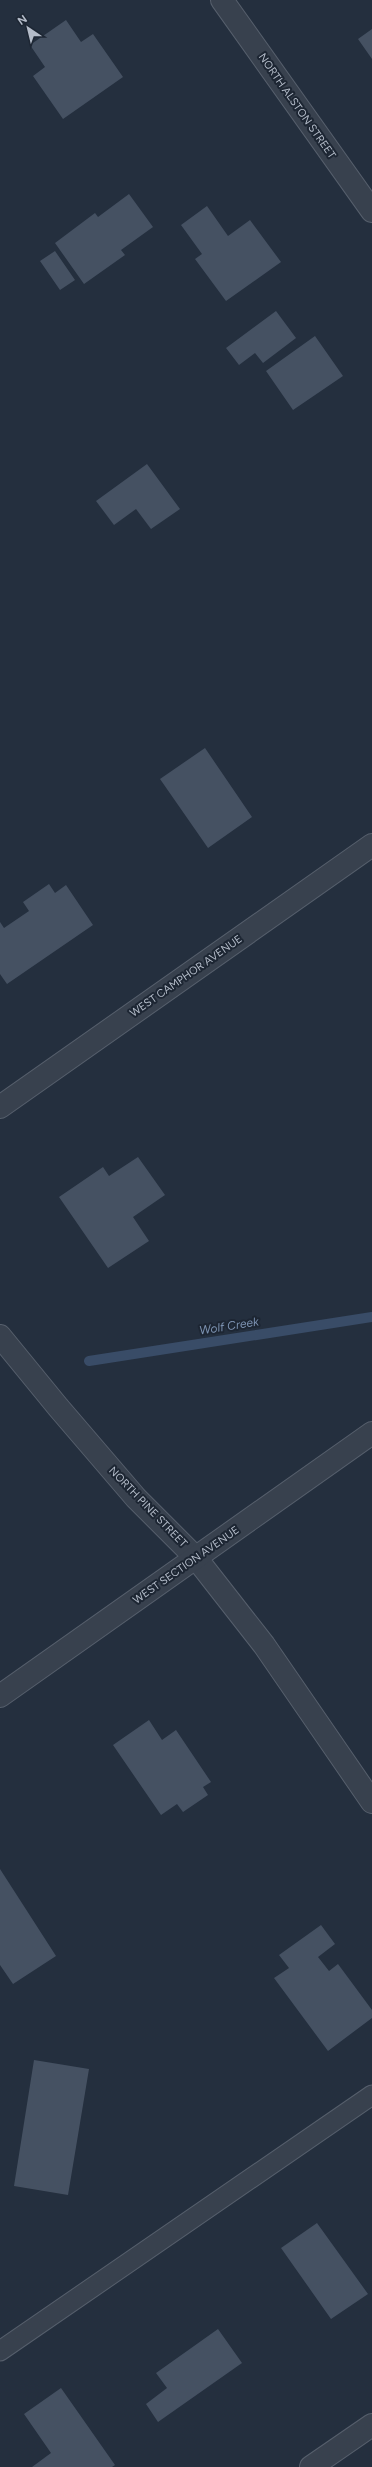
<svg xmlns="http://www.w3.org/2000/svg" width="372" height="2467" font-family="Figtree,sans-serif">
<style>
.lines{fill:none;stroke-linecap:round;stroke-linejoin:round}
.stream{stroke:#394c67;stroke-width:10}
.building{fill:#455162}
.service-casing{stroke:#565f6c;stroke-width:21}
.minor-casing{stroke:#565f6c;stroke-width:24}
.tertiary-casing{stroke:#565f6c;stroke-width:24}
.service{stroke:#38414e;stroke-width:19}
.minor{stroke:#38414e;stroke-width:22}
.tertiary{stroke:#38414e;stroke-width:22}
.labels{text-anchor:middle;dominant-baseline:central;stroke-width:4;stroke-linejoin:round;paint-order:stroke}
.street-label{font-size:11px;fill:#b4bcc9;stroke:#1d2633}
.water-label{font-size:12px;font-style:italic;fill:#7c92b1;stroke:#1d2633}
</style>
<rect width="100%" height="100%" fill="#242f3e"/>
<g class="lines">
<path class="stream" d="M 89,1361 L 372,1317"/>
</g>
<path class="building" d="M 66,20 L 81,42 L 93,34 L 123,77 L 63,119 L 33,76 L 45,67 L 30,45 Z
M 372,29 L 372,59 L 358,39 Z
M 129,194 L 153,227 L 121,250 L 125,255 L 84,284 L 55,243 L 95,213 L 98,217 Z
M 207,206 L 228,236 L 250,220 L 281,262 L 226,301 L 195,259 L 202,254 L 181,225 Z
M 55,251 L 75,280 L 60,290 L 40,261 Z
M 276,311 L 296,338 L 263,363 L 255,353 L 239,365 L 226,348 Z
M 315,336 L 343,376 L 293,410 L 266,371 Z
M 147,464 L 180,509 L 151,529 L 136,509 L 114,525 L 96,501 Z
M 205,748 L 252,817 L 208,848 L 160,779 Z
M 49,884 L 55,893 L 66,885 L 93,925 L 7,984 L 0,974 L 0,922 L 4,928 L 29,911 L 23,902 Z
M 138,1157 L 165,1195 L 133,1217 L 149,1241 L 108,1268 L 59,1197 L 103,1167 L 109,1176 Z
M 149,1720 L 162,1740 L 176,1730 L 211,1782 L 203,1787 L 208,1795 L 183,1812 L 177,1804 L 161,1815 L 113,1745 Z
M 0,1869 L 56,1956 L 13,1984 L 0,1965 Z
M 321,1925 L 335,1944 L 318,1957 L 329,1971 L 338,1964 L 372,2010 L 372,2018 L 328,2051 L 274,1978 L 289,1968 L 279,1955 Z
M 34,2060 L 89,2069 L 68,2195 L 14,2186 Z
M 317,2223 L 368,2294 L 331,2319 L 281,2248 Z
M 218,2329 L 242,2363 L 158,2422 L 146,2404 L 167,2388 L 156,2373 Z
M 61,2388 L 115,2465 L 112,2467 L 32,2467 L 51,2453 L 24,2414 Z"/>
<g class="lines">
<g class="service-casing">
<path id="service" d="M 0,2351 L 372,2095"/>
</g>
<g class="minor-casing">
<path id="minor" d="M 222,0 L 372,211
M 0,1107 L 372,845
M 0,1336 L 58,1407 L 136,1498 L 196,1558 L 264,1645 L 372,1802
M 311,2467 L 372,2425"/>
</g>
<g class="tertiary-casing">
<path id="tertiary" d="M 0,1696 L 372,1433"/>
</g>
<use href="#service" class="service"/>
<use href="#minor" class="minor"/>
<use href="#tertiary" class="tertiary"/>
</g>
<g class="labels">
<g class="street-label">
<text transform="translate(297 106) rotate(55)">NORTH ALSTON STREET</text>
<text transform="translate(186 976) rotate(-35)">WEST CAMPHOR AVENUE</text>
<text transform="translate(148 1507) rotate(46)">NORTH PINE STREET</text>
<text transform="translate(186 1565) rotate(-35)">WEST SECTION AVENUE</text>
</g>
<g class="water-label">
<text transform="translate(229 1326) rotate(-9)">Wolf Creek</text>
</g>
</g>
<g transform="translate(28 28) rotate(325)" stroke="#1d2633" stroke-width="3" paint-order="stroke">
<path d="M0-3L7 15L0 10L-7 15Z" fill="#b4bcc9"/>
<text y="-6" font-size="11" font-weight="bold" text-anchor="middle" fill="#b4bcc9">N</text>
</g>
</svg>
